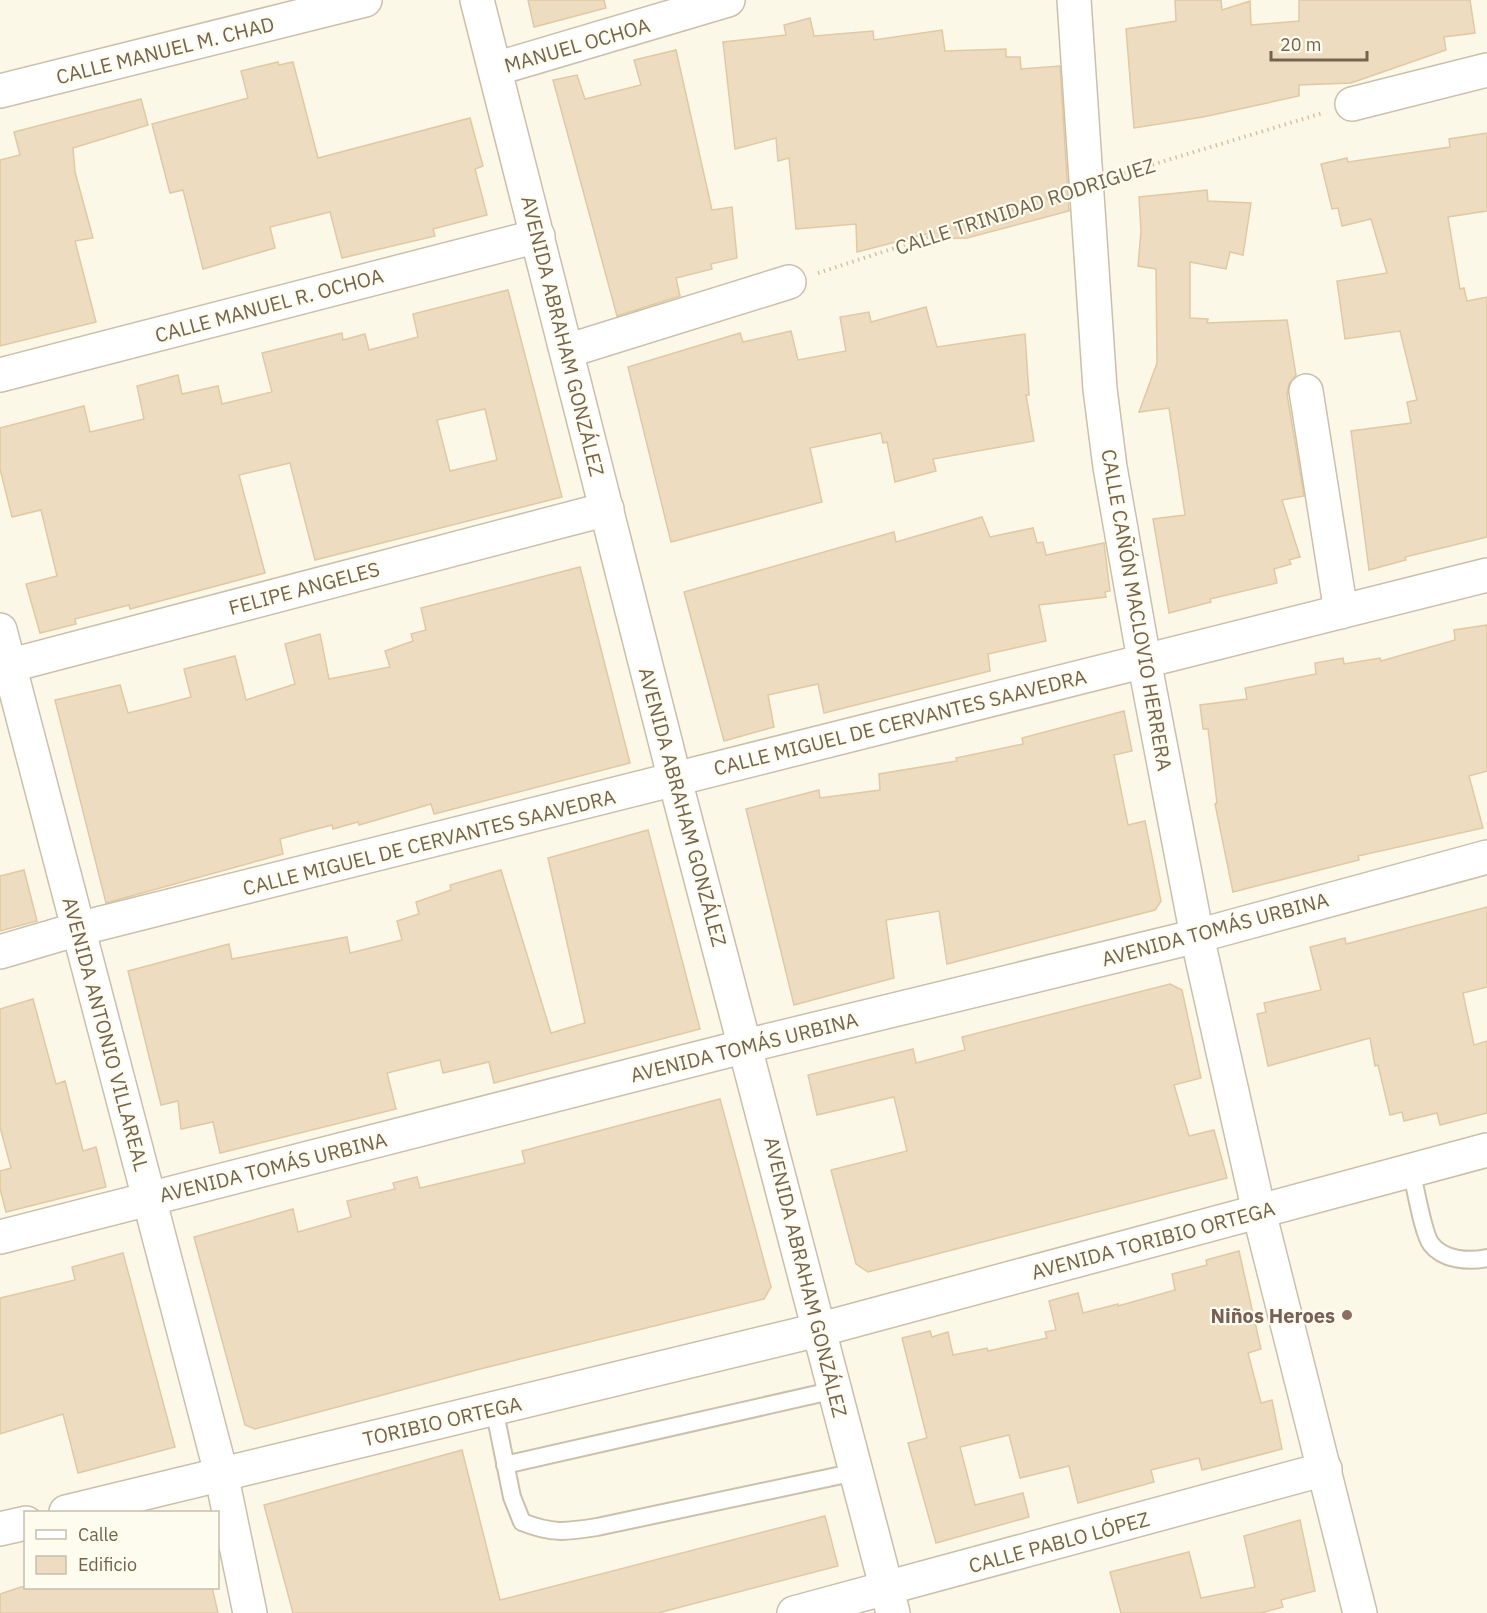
<svg xmlns="http://www.w3.org/2000/svg" width="1487" height="1613" font-family="'IBM Plex Sans',sans-serif">
<style>
.building{fill:#eddcbf;stroke:#e0c9a3;stroke-width:1.5;fill-rule:evenodd}
.lines{fill:none;stroke-linecap:round;stroke-linejoin:round}
.service-casing{stroke:#cac0ac;stroke-width:20}
.minor-casing{stroke:#cac0ac;stroke-width:36}
.tertiary-casing{stroke:#cac0ac;stroke-width:36}
.secondary-casing{stroke:#cbbfa8;stroke-width:36}
.path{stroke:#d4c2a4;stroke-width:4;stroke-dasharray:1.5 4.5;stroke-linecap:butt}
.service{stroke:#fff;stroke-width:16}
.minor{stroke:#fff;stroke-width:33}
.tertiary{stroke:#fff;stroke-width:33}
.secondary{stroke:#fff;stroke-width:33}
.education-dot{fill:#8d6e63;stroke:#fefcee;stroke-width:2}
.labels{text-anchor:middle;dominant-baseline:central;stroke-width:4.5;stroke-linejoin:round;paint-order:stroke}
.street-label{font-size:20px;fill:#74644e;stroke:#fefcee}
.education-label{font-size:20px;font-weight:bold;fill:#785e54;stroke:#fefcee;text-anchor:end}
</style>
<rect width="100%" height="100%" fill="#fbf8e8"/>
<path class="building" d="M 528,0 L 604,0 L 606,8 L 534,27 Z
M 1175,0 L 1221,0 L 1222,10 L 1250,1 L 1251,25 L 1299,21 L 1299,0 L 1470,0 L 1475,33 L 1444,37 L 1446,50 L 1351,83 L 1299,85 L 1299,96 L 1203,117 L 1134,128 L 1126,29 L 1176,21 Z
M 810,18 L 814,36 L 873,31 L 874,40 L 942,30 L 945,51 L 1006,49 L 1006,57 L 1020,57 L 1021,69 L 1060,66 L 1069,211 L 967,238 L 934,239 L 934,232 L 857,252 L 856,224 L 796,229 L 789,158 L 778,161 L 776,138 L 735,149 L 723,42 L 786,35 L 784,25 Z
M 676,50 L 712,210 L 732,207 L 737,258 L 711,264 L 712,269 L 676,278 L 680,296 L 617,316 L 553,80 L 577,75 L 585,99 L 641,85 L 634,60 Z
M 278,62 L 279,65 L 293,62 L 318,158 L 470,118 L 483,166 L 475,169 L 487,215 L 433,229 L 435,236 L 342,258 L 330,212 L 270,227 L 275,248 L 203,269 L 183,190 L 170,193 L 152,124 L 248,98 L 241,71 Z
M 141,99 L 148,125 L 73,148 L 75,172 L 93,238 L 75,241 L 96,322 L 0,346 L 0,160 L 20,155 L 14,132 Z
M 1487,133 L 1487,211 L 1448,217 L 1460,289 L 1464,288 L 1467,301 L 1487,297 L 1487,537 L 1405,557 L 1406,560 L 1369,570 L 1351,431 L 1411,423 L 1407,402 L 1417,400 L 1400,331 L 1345,339 L 1337,281 L 1387,273 L 1371,219 L 1342,226 L 1338,208 L 1332,209 L 1321,164 L 1347,158 L 1348,162 L 1450,147 L 1449,139 Z
M 1207,190 L 1208,201 L 1251,203 L 1243,255 L 1230,252 L 1226,269 L 1190,262 L 1190,318 L 1208,319 L 1207,323 L 1287,320 L 1296,375 L 1289,384 L 1287,394 L 1304,496 L 1282,500 L 1300,557 L 1289,560 L 1291,564 L 1274,569 L 1277,583 L 1210,599 L 1211,602 L 1169,613 L 1153,519 L 1185,515 L 1169,408 L 1139,412 L 1157,363 L 1156,269 L 1138,266 L 1141,231 L 1139,197 Z
M 508,290 L 562,497 L 315,560 L 290,463 L 239,475 L 265,573 L 130,609 L 129,605 L 75,619 L 76,624 L 40,633 L 26,584 L 57,576 L 41,510 L 12,517 L 0,469 L 0,428 L 84,406 L 90,432 L 144,419 L 137,386 L 178,375 L 182,394 L 218,386 L 222,404 L 272,392 L 262,353 L 342,333 L 343,340 L 365,334 L 369,350 L 418,337 L 413,314 ZM 485,409 L 497,460 L 450,471 L 437,420 Z
M 926,307 L 937,347 L 1025,334 L 1029,395 L 1026,395 L 1034,441 L 933,459 L 936,471 L 895,482 L 887,442 L 883,443 L 881,433 L 810,448 L 822,502 L 671,542 L 628,367 L 740,333 L 743,342 L 791,331 L 798,360 L 846,351 L 840,317 L 869,312 L 871,322 Z
M 982,517 L 990,537 L 1033,528 L 1037,543 L 1043,542 L 1046,555 L 1104,543 L 1110,591 L 1105,592 L 1106,597 L 1039,605 L 1046,641 L 988,654 L 990,671 L 824,713 L 818,684 L 768,695 L 774,727 L 724,741 L 684,592 L 894,532 L 896,542 Z
M 580,567 L 630,763 L 434,814 L 431,804 L 359,825 L 358,822 L 333,829 L 332,825 L 305,832 L 280,839 L 283,854 L 106,903 L 55,700 L 120,685 L 128,713 L 165,704 L 191,697 L 184,669 L 235,656 L 246,700 L 295,684 L 285,644 L 320,634 L 329,679 L 390,667 L 385,651 L 413,641 L 411,634 L 426,630 L 421,608 Z
M 1487,625 L 1487,771 L 1469,776 L 1483,828 L 1358,856 L 1359,860 L 1233,892 L 1215,804 L 1217,803 L 1208,729 L 1203,729 L 1200,705 L 1247,699 L 1245,688 L 1316,674 L 1315,663 L 1343,658 L 1344,664 L 1380,658 L 1381,661 L 1455,640 L 1454,630 Z
M 1124,711 L 1132,751 L 1114,755 L 1128,825 L 1145,821 L 1161,901 L 1155,910 L 947,964 L 939,911 L 886,920 L 894,978 L 794,1005 L 746,809 L 819,790 L 820,798 L 880,790 L 879,774 L 957,761 L 956,758 L 1023,744 L 1022,738 Z
M 648,830 L 700,1029 L 494,1083 L 489,1062 L 443,1073 L 440,1060 L 387,1073 L 396,1109 L 220,1153 L 213,1122 L 181,1129 L 178,1101 L 161,1105 L 128,971 L 229,944 L 232,959 L 347,937 L 350,953 L 402,940 L 397,921 L 419,914 L 416,902 L 451,890 L 450,885 L 501,870 L 551,1033 L 585,1023 L 548,858 Z
M 24,870 L 37,921 L 0,931 L 0,876 Z
M 1487,907 L 1487,987 L 1463,993 L 1474,1045 L 1487,1041 L 1487,1113 L 1440,1125 L 1437,1113 L 1404,1121 L 1402,1112 L 1390,1115 L 1378,1065 L 1375,1066 L 1370,1038 L 1268,1066 L 1257,1014 L 1266,1012 L 1264,1003 L 1321,990 L 1310,947 L 1345,938 L 1346,944 Z
M 1170,984 L 1182,990 L 1201,1078 L 1174,1085 L 1189,1136 L 1214,1130 L 1227,1178 L 868,1272 L 856,1264 L 831,1170 L 907,1151 L 894,1097 L 817,1115 L 808,1075 L 913,1049 L 916,1063 L 965,1050 L 962,1037 Z
M 33,999 L 56,1084 L 65,1081 L 83,1151 L 96,1147 L 106,1187 L 6,1212 L 0,1189 L 0,1171 L 11,1168 L 0,1127 L 0,1009 Z
M 720,1099 L 771,1287 L 764,1299 L 480,1369 L 255,1429 L 245,1425 L 194,1237 L 293,1209 L 298,1232 L 351,1217 L 347,1201 L 395,1189 L 393,1183 L 417,1177 L 420,1188 L 525,1163 L 522,1151 Z
M 1239,1251 L 1261,1349 L 1248,1353 L 1261,1403 L 1272,1400 L 1282,1449 L 1202,1470 L 1199,1458 L 1151,1470 L 1154,1482 L 1078,1503 L 1069,1466 L 1020,1478 L 1009,1435 L 960,1447 L 975,1505 L 1023,1493 L 1029,1517 L 936,1543 L 908,1443 L 927,1438 L 902,1338 L 930,1331 L 932,1337 L 948,1332 L 953,1355 L 987,1348 L 988,1351 L 1047,1338 L 1045,1332 L 1056,1330 L 1049,1301 L 1078,1293 L 1083,1313 L 1118,1304 L 1118,1306 L 1175,1290 L 1172,1274 L 1207,1265 L 1206,1260 Z
M 123,1253 L 175,1447 L 78,1473 L 63,1414 L 0,1434 L 0,1298 L 75,1280 L 72,1267 Z
M 462,1450 L 500,1600 L 825,1516 L 838,1566 L 658,1613 L 293,1613 L 264,1505 Z
M 1300,1520 L 1315,1591 L 1281,1600 L 1283,1607 L 1261,1613 L 1121,1613 L 1110,1572 L 1189,1552 L 1201,1598 L 1255,1587 L 1244,1536 Z
M 21,1587 L 212,1587 L 218,1613 L 0,1613 L 0,1594 Z"/>
<g class="lines">
<g class="service-casing">
<path id="service" d="M 1411,1170 C 1415,1185 1423,1234 1431,1244 C 1443,1260 1468,1262 1487,1258
M 494,1408 L 512,1497 L 522,1522 C 552,1534 566,1532 597,1527 L 856,1472
M 505,1465 L 835,1390"/>
</g>
<g class="minor-casing">
<path id="minor" d="M 1074,0 L 1100,389 L 1110,467 L 1144,660 L 1197,936 L 1259,1212
M 495,69 L 728,0
M 1352,104 L 1487,70
M 567,351 L 789,282
M 0,375 L 538,236
M 1306,391 L 1341,612
M 0,630 L 221,1473 L 250,1613
M 0,668 L 607,509
M 0,952 L 78,929 L 1487,575
M 0,1237 L 746,1046 L 1197,936 L 1487,857
M 794,1613 L 1325,1469"/>
</g>
<g class="tertiary-casing">
<path id="tertiary" d="M 0,91 L 365,0
M 1259,1212 L 1360,1613"/>
</g>
<g class="secondary-casing">
<path id="secondary" d="M 477,0 L 675,780 L 893,1613
M 66,1512 L 818,1330 L 1487,1150
M 0,1529 L 26,1523"/>
</g>
<path class="path" d="M 1118,175 L 1323,113
M 818,273 L 1054,196"/>
<use href="#service" class="service"/>
<use href="#minor" class="minor"/>
<use href="#tertiary" class="tertiary"/>
<use href="#secondary" class="secondary"/>
</g>
<circle class="education-dot" cx="1347" cy="1315" r="6"/>
<g class="labels">
<g class="street-label">
<text transform="translate(577 45) rotate(-16)">MANUEL OCHOA</text>
<text transform="translate(165 50) rotate(-14)">CALLE MANUEL M. CHAD</text>
<text transform="translate(1025 206) rotate(-18)">CALLE TRINIDAD RODRIGUEZ</text>
<text transform="translate(269 305) rotate(-15)">CALLE MANUEL R. OCHOA</text>
<text transform="translate(563 336) rotate(76)">AVENIDA ABRAHAM GONZÁLEZ</text>
<text transform="translate(304 588) rotate(-15)">FELIPE ANGELES</text>
<text transform="translate(1137 610) rotate(80)">CALLE CAÑÓN MACLOVIO HERRERA</text>
<text transform="translate(900 722) rotate(-14)">CALLE MIGUEL DE CERVANTES SAAVEDRA</text>
<text transform="translate(683 807) rotate(75)">AVENIDA ABRAHAM GONZÁLEZ</text>
<text transform="translate(429 842) rotate(-14)">CALLE MIGUEL DE CERVANTES SAAVEDRA</text>
<text transform="translate(1215 929) rotate(-15)">AVENIDA TOMÁS URBINA</text>
<text transform="translate(106 1034) rotate(75)">AVENIDA ANTONIO VILLAREAL</text>
<text transform="translate(744 1047) rotate(-14)">AVENIDA TOMÁS URBINA</text>
<text transform="translate(273 1167) rotate(-14)">AVENIDA TOMÁS URBINA</text>
<text transform="translate(1153 1240) rotate(-15)">AVENIDA TORIBIO ORTEGA</text>
<text transform="translate(806 1277) rotate(76)">AVENIDA ABRAHAM GONZÁLEZ</text>
<text transform="translate(442 1421) rotate(-13)">TORIBIO ORTEGA</text>
<text transform="translate(1059 1542) rotate(-15)">CALLE PABLO LÓPEZ</text>
</g>
<g class="education-label">
<text x="1335" y="1315">Niños Heroes</text>
</g>
</g>
<rect x="24" y="1511" width="195" height="78" fill="#fefcee" stroke="#c7bfae" stroke-width="1.5"/>
<rect x="36" y="1530" width="30" height="9" fill="#ffffff" stroke="#c7bfae" stroke-width="1.5"/>
<text x="78" y="1541" font-size="18" fill="#74644e">Calle</text>
<rect x="36" y="1556" width="30" height="18" fill="#eddcbf" stroke="#c7bfae" stroke-width="1.5"/>
<text x="78" y="1571" font-size="18" fill="#74644e">Edificio</text>
<path d="M1271 51v9h96v-9" fill="none" stroke="#74644e" stroke-width="3"/>
<text x="1280" y="51" font-size="18" fill="#74644e" stroke="#fefcee" stroke-width="4.5" paint-order="stroke">20 m</text>
</svg>
